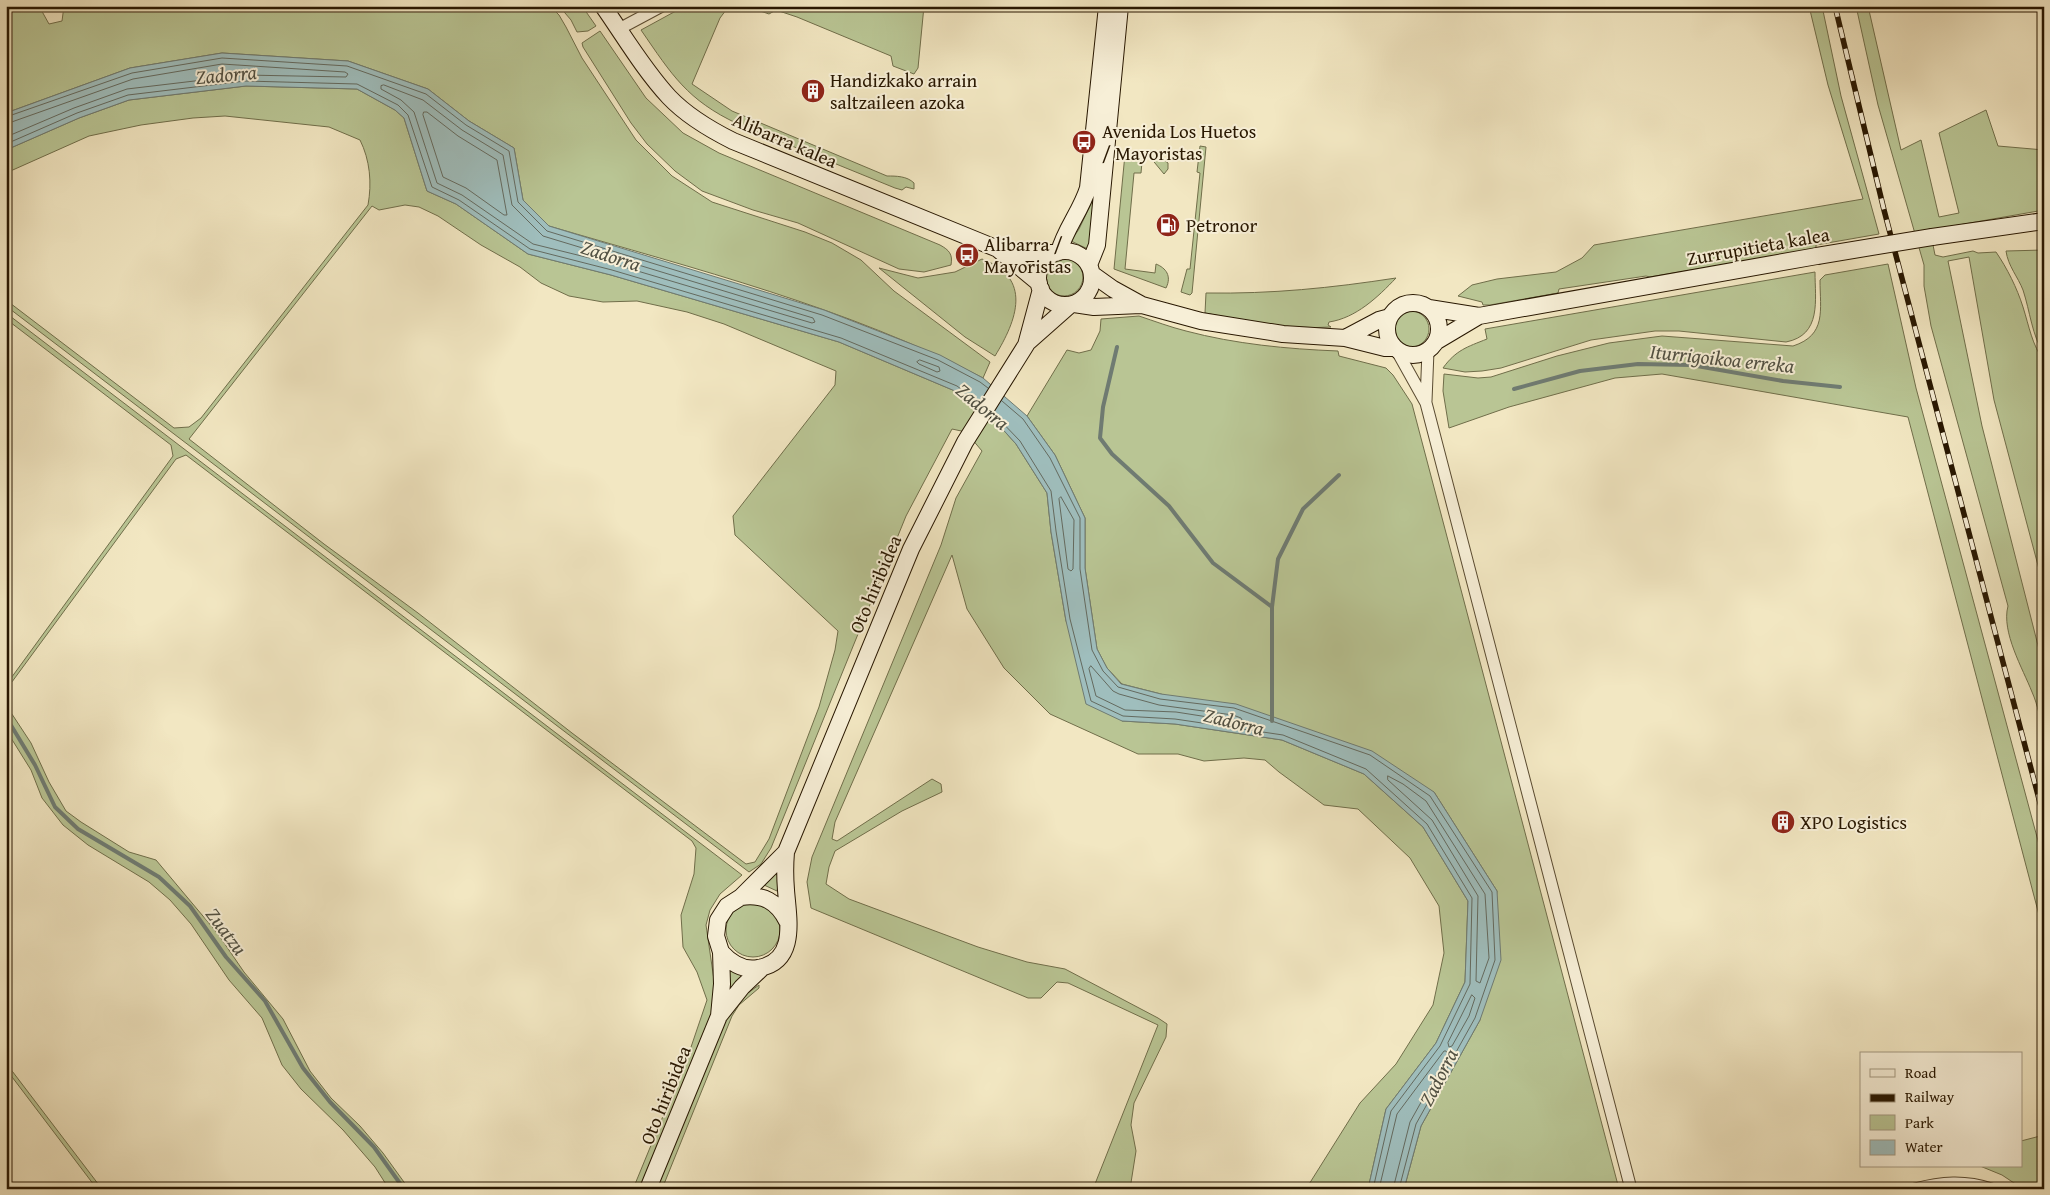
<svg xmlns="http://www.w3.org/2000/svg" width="2050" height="1195" font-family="'Gentium Book Plus',serif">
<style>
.green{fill:#b9c594;stroke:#706e4a;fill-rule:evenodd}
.water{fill:#9fbebd;stroke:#6f7b72}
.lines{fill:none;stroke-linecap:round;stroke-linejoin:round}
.shore{stroke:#646a5f;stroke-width:1}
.stream{stroke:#6f7b72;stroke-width:4}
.street-casing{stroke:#5a4b31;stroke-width:13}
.secondary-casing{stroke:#281701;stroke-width:18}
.street{stroke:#f7efd7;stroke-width:11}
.secondary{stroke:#f7efd7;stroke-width:16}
.rail-casing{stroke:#281701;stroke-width:5.5}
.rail{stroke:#f7efd7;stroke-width:4;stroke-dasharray:11;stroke-linecap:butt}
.secondary-bridge-casing{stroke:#281701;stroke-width:18;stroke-linecap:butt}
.secondary-bridge{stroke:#f7efd7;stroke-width:16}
.labels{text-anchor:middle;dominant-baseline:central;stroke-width:4;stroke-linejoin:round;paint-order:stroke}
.poi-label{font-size:19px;fill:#281701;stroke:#f7efd7;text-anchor:start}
.street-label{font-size:19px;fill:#281701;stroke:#f7efd7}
.water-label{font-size:20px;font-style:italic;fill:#525143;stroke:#f7efd7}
</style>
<rect width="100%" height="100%" fill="#f2e7c2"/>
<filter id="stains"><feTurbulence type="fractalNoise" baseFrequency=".004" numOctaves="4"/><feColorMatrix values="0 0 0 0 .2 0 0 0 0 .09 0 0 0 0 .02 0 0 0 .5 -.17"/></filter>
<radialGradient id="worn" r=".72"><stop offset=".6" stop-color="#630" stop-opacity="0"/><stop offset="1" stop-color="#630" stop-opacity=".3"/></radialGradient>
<path class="green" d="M 6,6 L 39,6 L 49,24 L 62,21 L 64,6 L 550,6 L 559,15 L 566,27 L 582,58 L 636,140 L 672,176 L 712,202 L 805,232 L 832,243 L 861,260 L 894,291 L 990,362 L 983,378 C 847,307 695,269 549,226 L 523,200 L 514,148 L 469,121 L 428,89 L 348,61 L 222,53 L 130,68 L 6,113 Z
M 559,6 L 582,6 L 596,26 L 588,31 L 577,32 L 571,20 Z
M 685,6 L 729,6 L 720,18 L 692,84 L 732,111 L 887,176 C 896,176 907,176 914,183 L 914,189 L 906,187 L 902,190 L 895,188 L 738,124 C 687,100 672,75 641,30 Z
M 746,6 L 924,6 L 918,68 L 914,74 L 893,66 L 891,56 L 797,17 L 776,10 L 769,14 Z
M 1809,6 L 1822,6 L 1841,96 L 1879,234 L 1816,245 L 1816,249 L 1650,277 L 1646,276 L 1559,289 L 1558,293 L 1490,305 L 1483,305 L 1482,302 L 1458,296 L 1472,285 L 1497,279 L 1556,272 L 1582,258 L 1594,245 L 1863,199 L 1828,85 Z
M 1856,6 L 1868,6 L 1901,150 L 1921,140 L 1939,217 L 1959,213 L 1939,133 L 1986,110 L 1998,146 L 2044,150 L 2044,210 L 1930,230 L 1935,255 L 1943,257 L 1973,251 L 1978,253 L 1996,252 C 2007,268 2017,288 2023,307 C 2029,326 2032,345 2044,361 L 2044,588 L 1994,400 L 1969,257 L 1948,261 L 1982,426 L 2044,669 L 2044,734 C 2040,720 2038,705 2032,692 C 2023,669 2001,632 2008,606 L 1931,326 L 1924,286 L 1924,265 L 1878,105 Z
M 600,31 L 646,98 L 683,133 L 719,153 L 940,245 C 949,250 953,254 951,265 L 924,272 L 899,269 L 798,223 L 753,210 L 702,191 L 675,171 L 647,144 L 631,123 L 583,47 L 582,43 Z
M 246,86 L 357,89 L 395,110 L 404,118 L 427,191 L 456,204 L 528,254 L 611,275 L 839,342 L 955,391 L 998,424 L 1016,444 L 1047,493 L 1051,532 L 1066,621 L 1122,721 L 1175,724 L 1282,740 L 1364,774 L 1423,827 L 1468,901 L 1465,982 L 1436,1043 L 1386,1109 L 1368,1189 L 1306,1189 L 1360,1103 L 1396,1064 L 1433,1005 L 1444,953 L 1439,906 L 1410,858 L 1358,809 L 1324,805 L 1279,772 L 1265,760 L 1244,758 L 1204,761 L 1178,754 L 1138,754 L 1050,714 L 1004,668 L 967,609 L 952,555 L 835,822 L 832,839 L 837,841 L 932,779 L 941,784 L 942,792 L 902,811 L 835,851 L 829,867 L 826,884 L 849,899 L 978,947 L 1027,962 L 1065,969 L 1158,1018 L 1167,1024 L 1166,1037 L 1134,1103 L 1131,1125 L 1136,1151 L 1130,1189 L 1093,1189 L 1158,1025 L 1068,983 L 1057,982 L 1041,998 L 1028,998 L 811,908 L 807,882 L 812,857 L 941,545 L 956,498 L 982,451 L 966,432 L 952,429 L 906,516 L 771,848 L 761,864 L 749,872 L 6,306 L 6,300 L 174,428 L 189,427 L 201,418 L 368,205 C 372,183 370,160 360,140 L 329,127 L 225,116 L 193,118 L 141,125 L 89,136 L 6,173 L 6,150 L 79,118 L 129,100 ZM 405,205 L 419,207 L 438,216 L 481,245 L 520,267 L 541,283 L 569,296 L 603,302 L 637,301 L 687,312 L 724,324 L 836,371 L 835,385 L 733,516 L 735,535 L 838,631 L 835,650 L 819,707 L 769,839 L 755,862 L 746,864 L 572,733 L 418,613 L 324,544 L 189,439 L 372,206 L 379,210 Z
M 1200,146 L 1206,147 L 1192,293 L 1190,295 L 1181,292 L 1187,269 L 1190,269 L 1200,173 L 1197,172 Z
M 1125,154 L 1137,155 L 1142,162 L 1141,173 L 1134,173 L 1125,269 L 1155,273 L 1156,264 C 1166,268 1172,276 1166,288 L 1114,269 Z
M 1150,157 L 1161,158 L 1168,163 L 1168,169 L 1164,174 Z
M 1092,202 L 1096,203 L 1090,250 L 1071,241 L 1079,229 Z
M 2044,250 L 2044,354 C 2032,336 2030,311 2023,290 C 2018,277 2008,266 2006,251 Z
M1045 277a19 19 0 1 1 38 0a19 19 0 1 1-38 0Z
M 982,259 C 1033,278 1017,320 995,356 L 965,337 L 879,268 L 918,278 L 955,272 Z
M 1888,264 L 1916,388 L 2044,863 L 2044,934 L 1908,417 L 1662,374 L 1615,378 L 1509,407 L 1449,428 L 1443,391 L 1444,374 L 1478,378 L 1491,377 L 1557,356 L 1609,343 L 1662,336 L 1793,346 C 1827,335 1820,310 1820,280 L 1825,275 Z
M 1815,272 C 1815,300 1822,335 1786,342 L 1679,331 L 1655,331 L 1591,340 L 1501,368 L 1482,371 L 1465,372 L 1443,368 C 1456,350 1467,347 1487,339 L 1485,329 Z
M 1396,278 C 1378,297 1356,318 1329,322 L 1328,325 L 1331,327 C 1289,330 1246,321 1205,313 L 1206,293 C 1272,294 1331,288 1396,278 Z
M1393 329a18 18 0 1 1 36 0a18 18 0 1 1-36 0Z
M 6,313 L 742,875 L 720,894 L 710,910 L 706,925 L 715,987 L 713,1012 L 641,1189 L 633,1189 L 689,1053 L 707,1000 L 697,972 L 683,947 L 681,915 L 694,874 L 696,848 L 692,841 L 186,455 L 176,459 L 6,690 L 6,685 L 173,456 L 171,445 L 6,319 Z
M 1139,316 C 1154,321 1170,327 1186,331 C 1235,344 1287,349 1338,351 L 1339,356 L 1386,368 L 1393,375 L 1412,404 L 1619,1189 L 1404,1189 L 1421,1126 L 1480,1020 L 1497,891 L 1434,792 L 1161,694 L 1122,684 L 1107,668 L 1097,649 L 1085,568 L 1085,518 L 1055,455 L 1027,416 L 1067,350 L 1079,353 L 1091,350 L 1100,331 L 1101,319 Z
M 6,705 L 31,743 L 49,782 L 66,811 L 81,822 L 129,852 L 156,860 L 218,934 L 244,972 L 283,1019 L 310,1071 L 331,1098 L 360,1126 L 383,1153 L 409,1189 L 389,1189 L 375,1167 L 343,1130 L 301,1089 L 282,1065 L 262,1018 L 229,980 L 191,924 L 170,900 L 149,882 L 88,845 L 63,825 L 42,798 L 31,770 L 6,730 Z
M 778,868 L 781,869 L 777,891 L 764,885 Z
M726 930a27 27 0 1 1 54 0a27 27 0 1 1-54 0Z
M 728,968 L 746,975 L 727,994 Z
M 759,985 L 759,988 L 739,1005 L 732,1016 L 662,1189 L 654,1189 L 723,1022 L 738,1000 Z
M 6,1063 L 102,1189 L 97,1189 L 6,1069 Z
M 2044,1135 L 2044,1189 L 2023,1189 L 2002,1175 L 1980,1166 L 2021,1166 L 2021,1141 Z"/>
<path class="water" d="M 222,53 L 348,61 L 428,89 L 469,121 L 514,148 L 523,200 L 549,226 L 824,310 L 940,355 L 983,378 L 1027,416 L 1055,455 L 1085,518 L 1085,568 L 1097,649 L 1107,668 L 1121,684 L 1161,694 L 1236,704 L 1372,751 L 1434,792 L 1497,891 L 1501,960 L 1480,1020 L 1421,1126 L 1404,1189 L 1368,1189 L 1386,1109 L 1436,1043 L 1465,982 L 1468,901 L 1423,827 L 1364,774 L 1282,740 L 1175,724 L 1122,721 L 1086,704 L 1066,621 L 1051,532 L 1047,493 L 1016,444 L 998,424 L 955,391 L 839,342 L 611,275 L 528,254 L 456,204 L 427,191 L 404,118 L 395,110 L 357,89 L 246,86 L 129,100 L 79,118 L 6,150 L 6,113 L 130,68 Z"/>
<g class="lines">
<path class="shore" d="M 384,85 L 423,100 L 462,130 L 503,155 L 512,205 L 543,236 L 813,318 L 815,322 L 812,323 L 614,264 L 533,244 L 462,195 L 437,183 L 414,112 L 401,100 L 381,89 L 381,86 Z
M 424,112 L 427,112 L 458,136 L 497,160 L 507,215 L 504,215 L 466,188 L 443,177 L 423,115 Z
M 6,117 L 132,73 L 222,58 L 347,66 L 426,94 L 466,125 L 509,151 L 518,202 L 547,231 L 822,315 L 938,360 L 980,382 L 988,388
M 6,124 L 133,79 L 222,64 L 345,72 L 348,74 L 346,77 L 245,75 L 127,89 L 74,108 L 6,137
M 6,144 L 77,113 L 128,95 L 245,81 L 357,84 L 398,105 L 408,115 L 432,187 L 459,200 L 530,249 L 612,270 L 841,338 L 957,386 L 979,403
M 920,360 L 939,367 L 940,371 L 937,372 L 919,364 L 917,362 Z
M 1002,401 L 1023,419 L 1050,458 L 1080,518 L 1080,569 L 1092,650 L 1103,671 L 1118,687 L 1160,699 L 1234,708 L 1370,755 L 1430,796 L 1492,892 L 1495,960 L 1475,1018 L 1416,1124 L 1399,1189
M 994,414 L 1020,441 L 1051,491 L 1056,531 L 1070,619 L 1091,701 L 1123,716 L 1175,719 L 1283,735 L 1366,769 L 1427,824 L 1472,898 L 1470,984 L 1440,1046 L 1391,1111 L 1373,1189
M 1061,497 L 1074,520 L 1073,569 L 1071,571 L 1068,569 L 1059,499 Z
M 1091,666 L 1113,691 L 1119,694 L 1159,705 L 1233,715 L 1241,718 L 1242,720 L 1240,722 L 1176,712 L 1125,710 L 1096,696 L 1089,669 Z
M 1388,776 L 1403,784 L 1426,801 L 1485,894 L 1489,958 L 1480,983 L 1476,981 L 1478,896 L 1432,820 L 1388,780 Z
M 1472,995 L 1475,998 L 1469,1016 L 1452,1046 L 1449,1047 L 1448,1043 Z
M 1379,1189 L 1397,1114 L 1444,1051 L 1446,1051 L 1448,1054 L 1410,1122 L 1393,1189"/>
<path class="stream" d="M 1117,347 L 1103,407 L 1100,438 L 1112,454 L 1169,506 L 1213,563 L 1272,607
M 1514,389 L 1580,371 L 1638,364 L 1691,365 L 1783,381 L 1840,387
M 6,717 L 35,765 L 55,807 L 78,829 L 159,877 L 190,906 L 226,957 L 265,1001 L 303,1068 L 330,1102 L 374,1147 L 404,1189
M 1272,721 L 1272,607 L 1278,559 L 1303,509 L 1339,475"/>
<g class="street-casing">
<path id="street" d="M 619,29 L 662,6
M 1397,351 L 1426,403 L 1631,1189
M 1426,401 L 1428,351
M 1915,1189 C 1941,1182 1965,1180 1991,1189"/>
</g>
<g class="secondary-casing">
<path id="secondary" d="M 603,6 C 624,36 644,70 669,97 C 687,116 709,129 733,141 L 998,249 L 1026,253 L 1056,253
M 1932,237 L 2044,221
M 999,250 L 1039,283
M1038 278a27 27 0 1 1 54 0a27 27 0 1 1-54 0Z
M 1059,252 C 1065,229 1081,211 1088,188 L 1107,6
M 1089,265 L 1097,245 L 1120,6
M 1092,274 L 1113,289 L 1142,305 L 1201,321 L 1283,334 L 1345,338 L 1385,348 L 1395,348
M1387 329a26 26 0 1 1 52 0a26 26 0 1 1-52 0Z
M 1074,304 L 1094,307 L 1141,305
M 1429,308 L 1479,316 L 1817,256
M 1345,338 L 1379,320 L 1390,317
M 1437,341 L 1479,316
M 1027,343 L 1070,305
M 741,897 C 763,894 777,901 787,921
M 721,952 C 731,963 743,971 758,968 C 798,962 788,918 786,890 C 785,878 785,864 786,852
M 719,1016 L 742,987 L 763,967
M 648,1189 L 719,1016 L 722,984 L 721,952 L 716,936 L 718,920 L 727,906 L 741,897 L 786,852 L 911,549 L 965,442 L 1026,345 L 1041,289"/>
</g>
<use href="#street" class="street"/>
<use href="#secondary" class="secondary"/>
<g class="rail-casing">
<path id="rail" d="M 1835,6 L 1884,210 L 2044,818"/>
</g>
<use href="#rail" class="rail"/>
<g class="secondary-bridge-casing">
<path id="secondary-bridge" d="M 1817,256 L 1932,237"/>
</g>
<use href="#secondary-bridge" class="secondary-bridge"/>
</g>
<defs>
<g id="building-disc" transform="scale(1.25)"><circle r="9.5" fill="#8f2418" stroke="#f7efd7"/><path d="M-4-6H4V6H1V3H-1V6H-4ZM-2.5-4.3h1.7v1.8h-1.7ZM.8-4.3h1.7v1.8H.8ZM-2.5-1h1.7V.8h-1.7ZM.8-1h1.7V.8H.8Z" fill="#fff"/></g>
<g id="bus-disc" transform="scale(1.25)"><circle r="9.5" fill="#8f2418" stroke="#f7efd7"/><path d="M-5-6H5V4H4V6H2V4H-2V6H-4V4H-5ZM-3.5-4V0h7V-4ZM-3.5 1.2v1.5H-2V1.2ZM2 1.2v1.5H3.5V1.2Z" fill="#fff"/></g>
<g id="fuel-disc" transform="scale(1.25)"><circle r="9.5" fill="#8f2418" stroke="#f7efd7"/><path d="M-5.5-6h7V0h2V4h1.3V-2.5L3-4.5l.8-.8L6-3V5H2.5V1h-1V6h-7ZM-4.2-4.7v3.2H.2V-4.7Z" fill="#fff"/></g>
</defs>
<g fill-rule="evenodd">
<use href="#building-disc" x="813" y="91"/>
<use href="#bus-disc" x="1084" y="142"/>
<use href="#fuel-disc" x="1168" y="225"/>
<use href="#bus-disc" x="967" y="255"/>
<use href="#building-disc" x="1783" y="822"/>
</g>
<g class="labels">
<g class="poi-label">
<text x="830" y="80">Handizkako arrain<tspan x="830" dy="22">saltzaileen azoka</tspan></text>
<text x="1102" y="131">Avenida Los Huetos<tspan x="1102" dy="22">/ Mayoristas</tspan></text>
<text x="1186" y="225">Petronor</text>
<text x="984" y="244">Alibarra /<tspan x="984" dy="22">Mayoristas</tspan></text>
<text x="1800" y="822">XPO Logistics</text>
</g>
<g class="street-label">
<text transform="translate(785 140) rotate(23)">Alibarra kalea</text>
<text transform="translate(1758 246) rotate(-10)">Zurrupitieta kalea</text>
<text transform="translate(875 584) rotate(-67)">Oto hiribidea</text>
<text transform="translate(665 1095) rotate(-68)">Oto hiribidea</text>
</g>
<g class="water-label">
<text transform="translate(226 74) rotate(-5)">Zadorra</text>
<text transform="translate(611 255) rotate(18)">Zadorra</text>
<text transform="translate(1722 358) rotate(6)">Iturrigoikoa erreka</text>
<text transform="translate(983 406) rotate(39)">Zadorra</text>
<text transform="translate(1234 721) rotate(14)">Zadorra</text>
<text transform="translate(227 931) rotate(53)">Zuatzu</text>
<text transform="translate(1438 1077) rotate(-63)">Zadorra</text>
</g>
</g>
<rect width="2050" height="1195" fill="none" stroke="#f2e7c2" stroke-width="25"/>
<rect x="8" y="8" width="2035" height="1180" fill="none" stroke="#281701" stroke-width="2.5"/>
<rect x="12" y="12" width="2025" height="1170" fill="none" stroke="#281701"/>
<rect x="1860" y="1052" width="162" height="115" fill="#f7efd7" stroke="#a49981"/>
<rect x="1870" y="1069" width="25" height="8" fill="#f7efd7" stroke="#a49981"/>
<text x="1905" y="1078" font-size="15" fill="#281701">Road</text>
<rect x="1870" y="1094" width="25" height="8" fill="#281701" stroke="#a49981"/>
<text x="1905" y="1102" font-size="15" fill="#281701">Railway</text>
<rect x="1870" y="1115" width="25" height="15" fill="#b9c594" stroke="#a49981"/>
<text x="1905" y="1128" font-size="15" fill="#281701">Park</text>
<rect x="1870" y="1140" width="25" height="15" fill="#9fbebd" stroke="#a49981"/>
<text x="1905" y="1152" font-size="15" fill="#281701">Water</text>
<rect width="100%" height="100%" filter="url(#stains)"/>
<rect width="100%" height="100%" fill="url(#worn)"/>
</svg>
